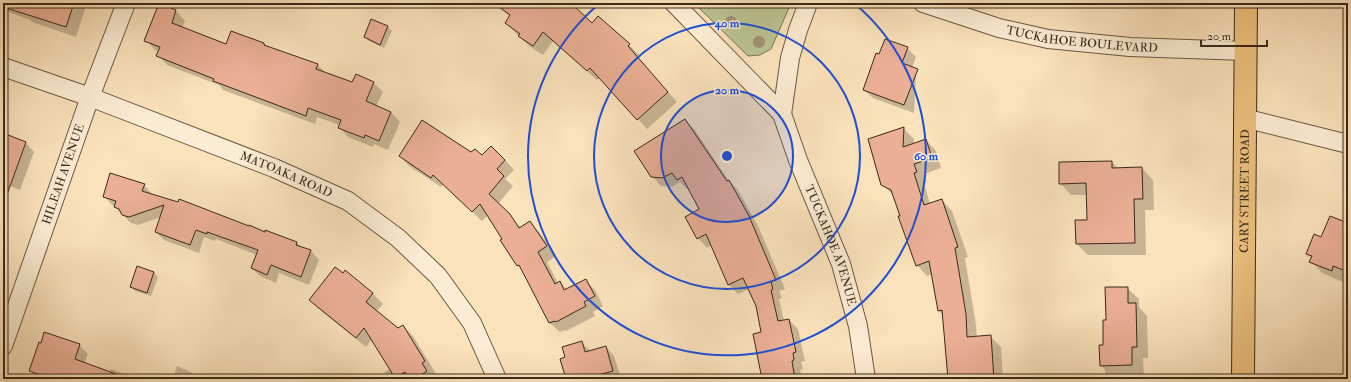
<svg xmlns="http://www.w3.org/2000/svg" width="1351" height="382" font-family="'IM FELL Double Pica',serif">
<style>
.green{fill:#bbc492;stroke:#7a7656}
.shadow{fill:#0003}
.building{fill:#eaaf95;stroke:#3a291a}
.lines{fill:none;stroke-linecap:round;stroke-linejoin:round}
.minor-casing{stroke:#6a5742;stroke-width:20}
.primary-casing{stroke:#3a291a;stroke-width:24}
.minor{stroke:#fcecd3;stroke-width:18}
.primary{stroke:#edc17e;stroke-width:22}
.tree{fill:#a29273}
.ring{fill:none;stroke:#1d4ed8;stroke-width:2}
.labels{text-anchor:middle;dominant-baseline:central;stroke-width:3;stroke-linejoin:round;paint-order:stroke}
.street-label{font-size:12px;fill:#3a291a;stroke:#fcecd3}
.centre{fill:#1d4ed8;stroke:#fcecd3;stroke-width:2}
.ring-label{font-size:12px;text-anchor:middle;font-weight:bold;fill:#1d4ed8;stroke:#fcecd3;stroke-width:3;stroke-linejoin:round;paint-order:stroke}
</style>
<rect width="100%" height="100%" fill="#fae2bb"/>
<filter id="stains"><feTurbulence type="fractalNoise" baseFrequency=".005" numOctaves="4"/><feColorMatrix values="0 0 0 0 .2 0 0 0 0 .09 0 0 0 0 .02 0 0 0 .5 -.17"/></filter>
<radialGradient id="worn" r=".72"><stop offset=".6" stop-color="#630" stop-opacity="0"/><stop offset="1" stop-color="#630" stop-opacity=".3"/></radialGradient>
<path class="green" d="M 694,3 L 791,3 L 771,49 L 760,55 L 748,56 Z"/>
<path class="shadow" d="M 3,3 L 82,3 L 82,5 L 85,9 L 76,37 L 32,22 L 30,20 L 3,10 Z
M 492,3 L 580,3 L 581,4 L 576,10 L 592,24 L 598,18 L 629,45 L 639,55 L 637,57 L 677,102 L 647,129 L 600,77 L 597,80 L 553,41 L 543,55 L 529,46 L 506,23 L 510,16 Z
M 160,5 L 176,11 L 185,21 L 182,28 L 227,45 L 264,44 L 267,47 L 318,65 L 326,73 L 353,83 L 374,83 L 383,92 L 376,106 L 391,112 L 400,122 L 388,150 L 374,144 L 373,147 L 348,137 L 339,127 L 340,125 L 317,117 L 315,124 L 223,90 L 219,85 L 167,65 L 158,55 L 159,51 L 155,50 L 146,40 Z
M 372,20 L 388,27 L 392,31 L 384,48 L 369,41 L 365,37 Z
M 907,48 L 916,57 L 911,70 L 916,75 L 914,113 L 873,98 L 864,90 Z
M 685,120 L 694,129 L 729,181 L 738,190 L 758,226 L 785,289 L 779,291 L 782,298 L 779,299 L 784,321 L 789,320 L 798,329 L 805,361 L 801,362 L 803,369 L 800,370 L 802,379 L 750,379 L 762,377 L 762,333 L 757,306 L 749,289 L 738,294 L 729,285 L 712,245 L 707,248 L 698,238 L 700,210 L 689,188 L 687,189 L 680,182 L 672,187 L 661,186 L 652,176 Z
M 904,129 L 914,139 L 914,144 L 926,140 L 936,151 L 941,168 L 924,174 L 927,182 L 924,183 L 930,204 L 942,200 L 952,211 L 968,257 L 965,258 L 976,325 L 977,338 L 990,336 L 1001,347 L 1003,379 L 949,379 L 944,316 L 939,311 L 932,274 L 927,276 L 917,265 L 902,216 L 893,195 L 882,184 L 869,140 Z
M 3,134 L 26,143 L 34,152 L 20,190 L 3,183 Z
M 472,154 L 482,157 L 505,160 L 514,170 L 505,179 L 513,186 L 498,204 L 521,228 L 529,222 L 539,232 L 556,256 L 547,262 L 558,283 L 560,282 L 567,290 L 585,280 L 595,290 L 603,306 L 593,312 L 595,316 L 566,331 L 565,330 L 560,332 L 550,323 L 523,270 L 518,265 L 488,215 L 482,221 L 443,184 L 441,187 L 409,166 L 400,156 Z
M 1112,162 L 1118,169 L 1142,168 L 1153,180 L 1154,210 L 1145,210 L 1146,255 L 1088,255 L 1077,244 L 1088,221 L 1087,195 L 1071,195 L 1060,183 Z
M 144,185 L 152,194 L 152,195 L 297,243 L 301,247 L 311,251 L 319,260 L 309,285 L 279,273 L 276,283 L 260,276 L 252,268 L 257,255 L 216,239 L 215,241 L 204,237 L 199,253 L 164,240 L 156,232 L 161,217 L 138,225 L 131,223 L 115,207 L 115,206 L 112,205 L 104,196 Z
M 1348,224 L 1348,278 L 1345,277 L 1343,282 L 1322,273 L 1311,261 L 1312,259 L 1307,254 L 1322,239 Z
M 3,250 L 9,255 L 5,269 L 3,269 Z
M 153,272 L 158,277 L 151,296 L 135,291 L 131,287 Z
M 345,272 L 373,294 L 383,304 L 376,312 L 398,329 L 403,326 L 413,336 L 439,379 L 389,379 L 384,372 L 390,369 L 372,339 L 366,347 L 320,310 L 310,300 Z
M 1127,288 L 1139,299 L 1139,307 L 1147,316 L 1148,358 L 1143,358 L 1144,379 L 1105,379 L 1105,370 L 1101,365 L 1107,321 Z
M 582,343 L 591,351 L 606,347 L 614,356 L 621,379 L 567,379 L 566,358 Z
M 79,345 L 88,354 L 84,364 L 109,373 L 111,369 L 138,379 L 39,379 L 31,371 Z
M 177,366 L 197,375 L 201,379 L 173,379 Z"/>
<path class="building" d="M 3,3 L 74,3 L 66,27 L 3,7 Z
M 159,3 L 176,10 L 172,23 L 226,44 L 231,31 L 264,43 L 264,45 L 318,64 L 316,69 L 352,82 L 356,74 L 374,82 L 366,101 L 391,112 L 379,141 L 365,135 L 364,138 L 338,128 L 341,120 L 308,108 L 306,116 L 213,81 L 214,79 L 156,56 L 160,47 L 144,41 Z
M 494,3 L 571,3 L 592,23 L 598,16 L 630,44 L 628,46 L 668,92 L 637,120 L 590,68 L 587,71 L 543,32 L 533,46 L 518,36 L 520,34 L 505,23 L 510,15 Z
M 371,19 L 388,26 L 380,45 L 364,37 Z
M 885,39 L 908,47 L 902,63 L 918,69 L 904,105 L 863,90 L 876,53 L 879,54 Z
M 685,119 L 727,181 L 729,180 L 749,216 L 776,280 L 771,282 L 773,289 L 771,290 L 778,321 L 789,319 L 796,352 L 793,353 L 794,360 L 792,361 L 795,379 L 762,379 L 753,334 L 761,332 L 756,306 L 743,278 L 728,285 L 706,234 L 697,239 L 685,217 L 699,209 L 682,177 L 677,180 L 672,173 L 662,178 L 651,177 L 634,151 Z
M 422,120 L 471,152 L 475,149 L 482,155 L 491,146 L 505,160 L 497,169 L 504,176 L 489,194 L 510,214 L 519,228 L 530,221 L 547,246 L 538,252 L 555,284 L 560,281 L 564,290 L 586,279 L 595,296 L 584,302 L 586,306 L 556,322 L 555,321 L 549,323 L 519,265 L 517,266 L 500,240 L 502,239 L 480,204 L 472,212 L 433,175 L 431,178 L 399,156 Z
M 904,127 L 903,147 L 926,139 L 932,158 L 914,164 L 917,172 L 914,173 L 924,205 L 942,199 L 958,247 L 955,248 L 966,314 L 967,337 L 991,335 L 994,379 L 948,379 L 942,310 L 938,311 L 929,261 L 916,266 L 898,216 L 900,216 L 891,190 L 881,185 L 868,139 Z
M 3,133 L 26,142 L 5,200 L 3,199 Z
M 1112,161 L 1112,168 L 1142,167 L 1143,199 L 1134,199 L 1135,243 L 1076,244 L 1075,220 L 1087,220 L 1086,183 L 1059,184 L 1059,162 Z
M 110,173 L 145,184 L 142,191 L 178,202 L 179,199 L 249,226 L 249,225 L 265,232 L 265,230 L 297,242 L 296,245 L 311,250 L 301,277 L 271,265 L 267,275 L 251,268 L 258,250 L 207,232 L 207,234 L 196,230 L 190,245 L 155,232 L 164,205 L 129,217 L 122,215 L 119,209 L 114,207 L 116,201 L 103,197 Z
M 1330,216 L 1348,223 L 1348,272 L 1333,266 L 1332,271 L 1309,262 L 1312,256 L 1306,254 L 1314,234 L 1321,237 Z
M 137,266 L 154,272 L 147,293 L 130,287 Z
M 335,267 L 343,273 L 345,270 L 373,293 L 366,302 L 398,328 L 403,325 L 425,361 L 422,363 L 427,371 L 415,379 L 409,379 L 405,372 L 395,378 L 364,328 L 356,338 L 309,300 Z
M 1105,287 L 1128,287 L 1128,303 L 1136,303 L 1137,347 L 1132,347 L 1132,365 L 1100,366 L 1099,345 L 1103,345 L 1103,320 L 1106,320 Z
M 44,332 L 80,344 L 75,359 L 124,377 L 123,379 L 52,379 L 29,371 L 39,342 L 41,343 Z
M 582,341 L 585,352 L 606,346 L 613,371 L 598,375 L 599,379 L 566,379 L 560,359 L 565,357 L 562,347 Z"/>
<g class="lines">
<g class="minor-casing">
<g id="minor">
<path id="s1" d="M 674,3 L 782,114 L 798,160 L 841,264 L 858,326 L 866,379"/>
<path id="s2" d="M 923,3 L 999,28 L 1048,39 L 1130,47 L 1245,51"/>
<path id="s3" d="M 3,67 L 90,97 L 274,168 L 348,201 L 398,238 L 438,276 L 472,323 L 497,379"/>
<path d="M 782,114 L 790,58 L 798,30 L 808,3"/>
<path d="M 1244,118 L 1348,144"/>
<path id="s4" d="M 3,346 L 90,97 L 126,3"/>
</g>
</g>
<g class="primary-casing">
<g id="primary">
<path id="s5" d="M 1243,379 L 1246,3"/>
</g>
</g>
<use href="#minor" class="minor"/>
<use href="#primary" class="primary"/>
</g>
<g class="tree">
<circle cx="731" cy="22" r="6"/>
<circle cx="759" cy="42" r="6"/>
</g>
<circle cx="727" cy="156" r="66" fill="#1d4ed8" fill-opacity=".12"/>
<g class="ring">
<circle cx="727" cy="156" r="66"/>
<circle cx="727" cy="156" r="133"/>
<path d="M855 4A199 199 0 1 1 599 4"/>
</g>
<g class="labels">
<g class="street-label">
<text stroke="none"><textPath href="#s2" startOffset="164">TUCKAHOE BOULEVARD</textPath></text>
<text stroke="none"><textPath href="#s4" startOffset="182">HILEAH AVENUE</textPath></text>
<text stroke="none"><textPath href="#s3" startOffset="303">MATOAKA ROAD</textPath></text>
<text stroke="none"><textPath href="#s5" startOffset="188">CARY STREET ROAD</textPath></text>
<text stroke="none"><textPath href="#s1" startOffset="295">TUCKAHOE AVENUE</textPath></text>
</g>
</g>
<circle cx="727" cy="156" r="6" class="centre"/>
<g class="ring-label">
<text x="727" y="27">40 m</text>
<text x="727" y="94">20 m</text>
<text x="926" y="160">60 m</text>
</g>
<rect width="1351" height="382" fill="none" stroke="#fae2bb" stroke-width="16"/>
<rect x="4" y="4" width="1343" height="374" fill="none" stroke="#3a291a" stroke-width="2"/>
<rect x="8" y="8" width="1335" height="366" fill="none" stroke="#3a291a"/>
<path d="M1201 40v6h66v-6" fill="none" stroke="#3a291a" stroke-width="2"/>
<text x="1207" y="40" font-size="12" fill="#3a291a" stroke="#fcecd3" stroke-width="3" paint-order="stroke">20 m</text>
<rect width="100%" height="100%" filter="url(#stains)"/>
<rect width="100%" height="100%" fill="url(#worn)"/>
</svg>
